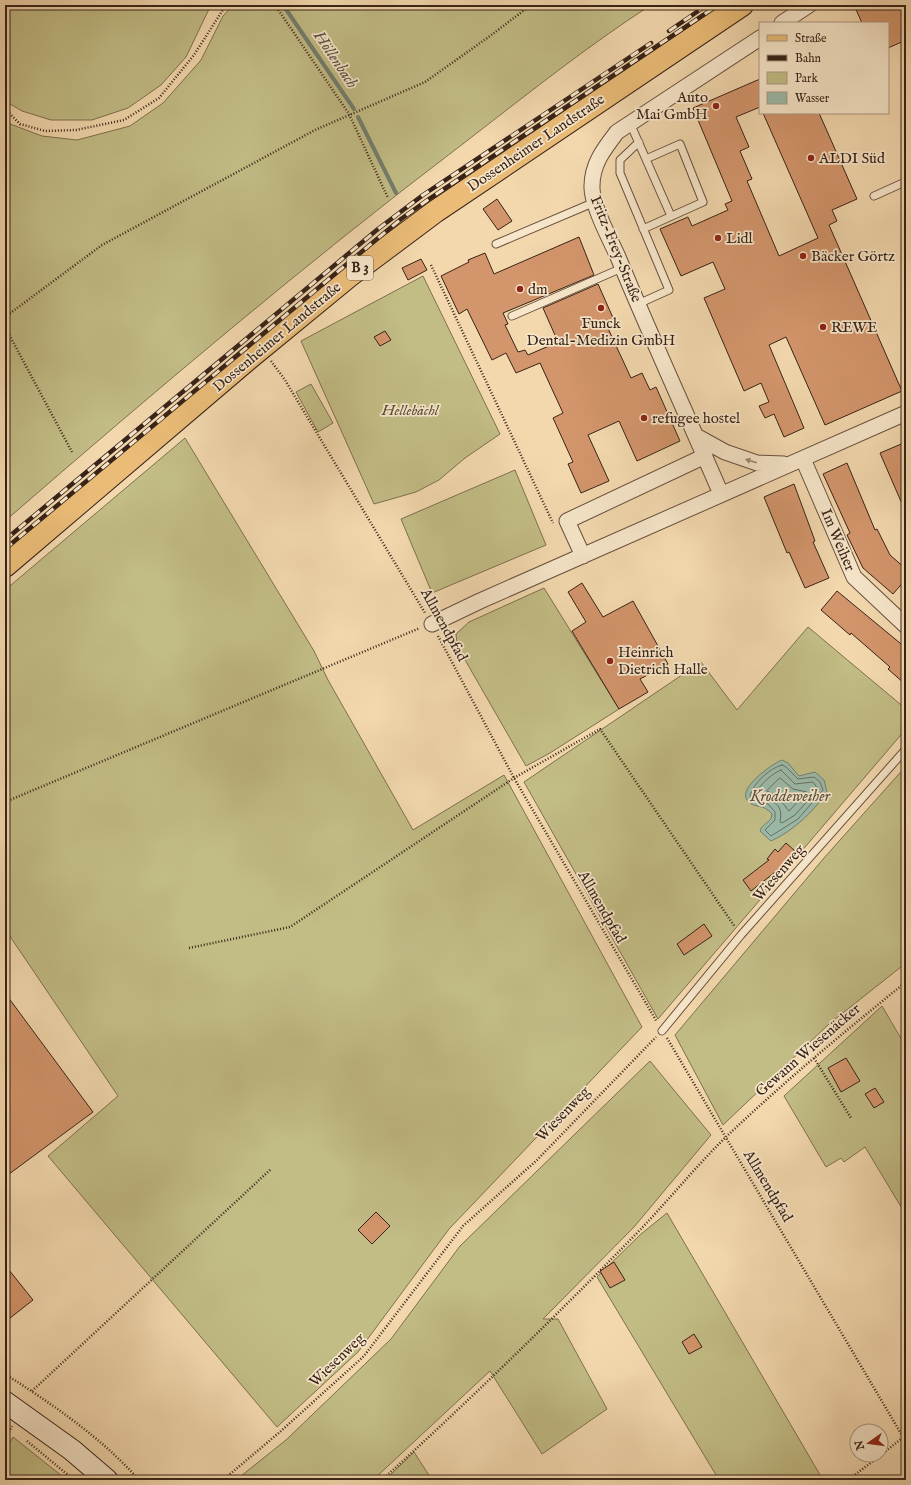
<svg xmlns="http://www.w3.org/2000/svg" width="911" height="1485" font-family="'IM FELL English',serif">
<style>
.green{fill:#c2bc85;stroke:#7d704e}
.water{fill:#9bbaa9;stroke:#737e6f}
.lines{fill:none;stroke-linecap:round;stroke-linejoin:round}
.shore{stroke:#6a6e60;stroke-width:1}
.stream{stroke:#737e6f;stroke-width:4}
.building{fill:#d3956c;stroke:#382318}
.lane-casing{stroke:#67503e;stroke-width:9}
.street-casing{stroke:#67503e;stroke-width:17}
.secondary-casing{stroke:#382318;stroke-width:23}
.primary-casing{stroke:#382318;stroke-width:24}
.path{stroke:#382318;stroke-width:2.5;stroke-dasharray:1 2;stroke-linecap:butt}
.lane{stroke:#f7e6ca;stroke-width:7}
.street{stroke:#f7e6ca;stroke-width:15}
.secondary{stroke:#f7e6ca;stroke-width:21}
.primary{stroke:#eabc77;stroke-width:22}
.rail-casing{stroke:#382318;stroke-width:4.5}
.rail{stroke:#f7e6ca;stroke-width:3;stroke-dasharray:9;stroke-linecap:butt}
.oneway{fill:#988471}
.poi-dot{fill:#8f2418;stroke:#f7e6ca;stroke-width:1.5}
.labels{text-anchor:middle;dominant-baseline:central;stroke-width:3.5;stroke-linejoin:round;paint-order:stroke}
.shield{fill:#f7e6ca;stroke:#715e4d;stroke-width:1}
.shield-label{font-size:14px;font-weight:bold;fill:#382318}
.poi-label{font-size:15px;fill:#382318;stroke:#f7e6ca;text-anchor:start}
.street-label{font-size:15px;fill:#382318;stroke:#f7e6ca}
.park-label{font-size:15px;font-style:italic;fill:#5a4933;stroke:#f7e6ca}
.water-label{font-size:16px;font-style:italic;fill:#565044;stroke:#f7e6ca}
</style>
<rect width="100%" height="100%" fill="#f3d8ae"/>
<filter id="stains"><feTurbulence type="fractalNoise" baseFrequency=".005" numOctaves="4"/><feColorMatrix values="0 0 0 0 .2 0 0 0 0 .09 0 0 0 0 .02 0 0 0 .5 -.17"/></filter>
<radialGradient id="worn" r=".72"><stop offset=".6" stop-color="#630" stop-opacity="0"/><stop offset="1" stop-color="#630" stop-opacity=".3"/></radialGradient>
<path class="green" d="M 5,5 L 211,5 L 186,57 L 161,85 L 128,108 L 92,120 L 51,120 L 22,111 L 5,101 Z
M 233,5 L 651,5 C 586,47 525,96 464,143 C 306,263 155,391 5,521 L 5,122 L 42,136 L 77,140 L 130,126 L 163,103 L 201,60 L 223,16 Z
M 423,276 L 500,434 L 465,458 L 439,480 L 416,492 L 374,504 L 301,341 Z
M 311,384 L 333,423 L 318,432 L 296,392 Z
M 185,438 L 314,651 L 328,680 L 413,830 L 504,775 L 642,1027 L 449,1229 L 358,1352 L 277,1427 L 48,1156 L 118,1096 L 5,929 L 5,590 Z
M 515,470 L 546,545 L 432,593 L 401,519 Z
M 544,588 L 619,709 L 550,753 L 526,766 L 457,646 L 456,634 L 469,622 Z
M 808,627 L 906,709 L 906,729 L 658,1019 L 524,782 L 701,662 L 737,710 Z
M 906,766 L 906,963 L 829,1024 L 723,1125 L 675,1035 L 824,858 Z
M 882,1006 L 906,1047 L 906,1215 L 865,1147 L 844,1162 L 841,1158 L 826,1167 L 784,1096 Z
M 650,1061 L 711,1135 L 634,1227 L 543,1319 L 558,1319 L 607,1409 L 542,1454 L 490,1371 L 373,1480 L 236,1480 L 286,1440 L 391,1339 L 460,1246 Z
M 667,1213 L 823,1480 L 719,1480 L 597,1277 L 641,1234 Z
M 13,1437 L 67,1480 L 5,1480 L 5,1452 Z
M 414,1452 L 432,1480 L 385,1480 Z"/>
<path class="water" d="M 782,760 L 788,763 L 799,776 L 815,772 L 824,780 L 827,792 C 813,812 793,831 771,841 L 760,831 C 762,823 772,823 772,814 C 763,803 755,809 748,801 C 736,789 772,764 782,760 Z"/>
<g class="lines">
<path class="shore" d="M 782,765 L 786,767 L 798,779 L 814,777 L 820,782 L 823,790 L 798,819 L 771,836 L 765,830 L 775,820 L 775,812 L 768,804 L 754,801 L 750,796 C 753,783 770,768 782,765 Z
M 781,770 L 795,784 L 813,782 L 818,789 L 795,815 L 782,823 L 780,822 C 785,797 764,802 755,794 C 759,786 772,773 781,770 Z
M 780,778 L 793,789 L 807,792 L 789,811 L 777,796 L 767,791 Z"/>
<path class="stream" d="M 283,5 L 354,109
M 358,117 L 396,193"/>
</g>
<path class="building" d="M 854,5 L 906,5 L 906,40 L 888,48 L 888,23 L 862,23 Z
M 760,79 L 760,107 L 736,117 L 749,147 L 740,151 L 752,179 L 747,181 L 779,256 L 818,238 L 763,113 L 819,113 L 857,199 L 832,210 L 837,221 L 829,225 L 902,391 L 825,425 L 786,337 L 769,345 L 804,428 L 784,437 L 774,414 L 765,418 L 759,406 L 769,402 L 761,383 L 744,391 L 704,298 L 725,289 L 713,262 L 681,276 L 660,229 L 688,217 L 692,226 L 728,210 L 725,204 L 732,201 L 693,108 Z
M 497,199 L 512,221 L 498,230 L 483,209 Z
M 579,237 L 594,275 L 503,313 L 508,324 L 505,325 L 518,352 L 525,350 L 528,355 L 558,342 L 543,308 L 598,284 L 614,320 L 606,324 L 631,378 L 642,373 L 650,390 L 656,387 L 680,441 L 637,461 L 619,421 L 588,435 L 609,481 L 581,493 L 568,464 L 573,462 L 553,418 L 563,413 L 540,363 L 516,373 L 506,353 L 492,360 L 467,309 L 459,314 L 441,276 L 469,262 L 468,260 L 485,253 L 494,274 Z
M 421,259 L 427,270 L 408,280 L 402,268 Z
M 385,331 L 391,340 L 380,346 L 374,337 Z
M 906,442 L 906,513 L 880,453 Z
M 847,463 L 875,530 L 877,529 L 890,555 L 906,569 L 906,579 L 893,594 L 863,568 L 847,535 L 850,533 L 823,474 Z
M 794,484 L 815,541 L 813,542 L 829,578 L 805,588 L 789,552 L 787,553 L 764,497 Z
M 582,583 L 603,617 L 633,601 L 668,664 L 640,679 L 648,692 L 619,709 L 572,631 L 586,622 L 568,592 Z
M 837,591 L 906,648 L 906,685 L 888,669 L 890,667 L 851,633 L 850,635 L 821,610 Z
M 786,843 L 795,851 L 779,869 L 751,891 L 743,880 L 769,860 L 767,859 L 775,849 L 778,852 Z
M 704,924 L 712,936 L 684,955 L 677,944 Z
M 5,993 L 93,1112 L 5,1177 Z
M 846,1058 L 860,1081 L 841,1092 L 828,1068 Z
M 875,1088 L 884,1102 L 874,1108 L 865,1094 Z
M 376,1212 L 390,1226 L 372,1244 L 358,1230 Z
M 614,1262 L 625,1280 L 610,1288 L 600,1271 Z
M 5,1265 L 33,1300 L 5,1322 Z
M 694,1334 L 702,1347 L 689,1354 L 682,1342 Z"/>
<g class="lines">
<g class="lane-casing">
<path id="lane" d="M 630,123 L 671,216
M 874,196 L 905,182
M 643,229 L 703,202 L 680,144 L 646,159
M 496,244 L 595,202
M 638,304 L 669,290 L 620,173 L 620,160 L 639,142
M 512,316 L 622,268
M 662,1031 L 741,935 L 906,749"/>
</g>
<g class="street-casing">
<path id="street" d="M 782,23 L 809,5
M 696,436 L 725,452 L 757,463 L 784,464
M 803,459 L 854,577 L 906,626
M 721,494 C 687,415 651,337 618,257 C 610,239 591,204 592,186 C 592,164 604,149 617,132 L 760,38
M 583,556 L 567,521 L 705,456
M 432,624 L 480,601 L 906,413"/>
</g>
<g class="secondary-casing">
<path id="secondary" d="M 5,1402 L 72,1450 L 107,1480"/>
</g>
<g class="primary-casing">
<path id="primary" d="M 5,566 L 248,359 L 349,276 L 436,211 L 742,5"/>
</g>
<path class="path" d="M 275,5 L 349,114 L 388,198
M 5,109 L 20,124 L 45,131 L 76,130 L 124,120 L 159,98 L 194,55 L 226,5
M 431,265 L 553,523
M 5,317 L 102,245 L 315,130 L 425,82 L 490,36 L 531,5
M 5,327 L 72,452
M 271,361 L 285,380 L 425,613
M 438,636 L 514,778 L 657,1022
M 5,802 L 420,628
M 189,948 L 290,927 L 514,778 L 600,729 L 735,927
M 667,1038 L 906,1442
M 814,1058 L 851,1118
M 5,1374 C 52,1404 102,1438 139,1480
M 32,1391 L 271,1169
M 5,1440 L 12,1426
M 27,1441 L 74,1480
M 881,1455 L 906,1435
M 223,1480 L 281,1431 L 364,1356 L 463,1226 L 537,1160 L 656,1037
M 382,1480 C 470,1400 555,1317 638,1232 C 668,1201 696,1166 727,1136 C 784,1082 845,1031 906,982
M 848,1480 L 881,1455"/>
<use href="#lane" class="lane"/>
<use href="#street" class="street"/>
<use href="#secondary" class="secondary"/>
<use href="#primary" class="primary"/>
<g class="rail-casing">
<path id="rail" d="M 669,31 L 707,5
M 5,540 L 378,229 L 423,195 L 651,43
M 5,549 L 401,219 L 429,199 L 718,5"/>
</g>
<use href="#rail" class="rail"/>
</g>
<defs><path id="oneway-solid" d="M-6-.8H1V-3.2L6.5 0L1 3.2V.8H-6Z"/></defs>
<use class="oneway" href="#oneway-solid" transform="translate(751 461) rotate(-162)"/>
<g class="poi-dot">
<circle cx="716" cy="106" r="4"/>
<circle cx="811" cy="158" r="4"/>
<circle cx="718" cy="238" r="4"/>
<circle cx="803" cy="256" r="4"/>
<circle cx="520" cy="289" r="4"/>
<circle cx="601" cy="308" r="4"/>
<circle cx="823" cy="327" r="4"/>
<circle cx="644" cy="418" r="4"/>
<circle cx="610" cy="661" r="4"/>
</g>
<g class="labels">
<rect class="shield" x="347" y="256" width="26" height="24" rx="3"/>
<g class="shield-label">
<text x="360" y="268">B 3</text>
</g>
<g class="poi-label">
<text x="708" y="97" text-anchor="end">Auto<tspan x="708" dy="17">Mai GmbH</tspan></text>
<text x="819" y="158">ALDI Süd</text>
<text x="726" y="238">Lidl</text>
<text x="811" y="256">Bäcker Görtz</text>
<text x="528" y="289">dm</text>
<text x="601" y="323" text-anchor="middle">Funck<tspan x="601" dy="17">Dental-Medizin GmbH</tspan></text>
<text x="831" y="327">REWE</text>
<text x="652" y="418">refugee hostel</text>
<text x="618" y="652">Heinrich<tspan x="618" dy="17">Dietrich Halle</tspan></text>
</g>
<g class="street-label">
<text transform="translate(536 143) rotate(-34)">Dossenheimer Landstraße</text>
<text transform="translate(616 249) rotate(68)">Fritz-Frey-Straße</text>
<text transform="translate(277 337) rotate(-40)">Dossenheimer Landstraße</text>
<text transform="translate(838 540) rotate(67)">Im Weiher</text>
<text transform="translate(444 625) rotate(61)">Allmendpfad</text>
<text transform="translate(779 873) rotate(-49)">Wiesenweg</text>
<text transform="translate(602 907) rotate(60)">Allmendpfad</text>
<text transform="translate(808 1050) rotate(-41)">Gewann Wiesenäcker</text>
<text transform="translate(563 1114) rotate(-46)">Wiesenweg</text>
<text transform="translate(768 1186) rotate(59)">Allmendpfad</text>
<text transform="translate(337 1360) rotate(-44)">Wiesenweg</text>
</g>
<g class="park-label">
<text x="410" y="410">Hellebächl</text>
</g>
<g class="water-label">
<text transform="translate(335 60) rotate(56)">Höllenbach</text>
<text x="790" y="797">Kroddeweiher</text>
</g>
</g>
<rect width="911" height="1485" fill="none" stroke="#f3d8ae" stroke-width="20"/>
<rect x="6" y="6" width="899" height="1473" fill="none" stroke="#382318" stroke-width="2"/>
<rect x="10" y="10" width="891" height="1465" fill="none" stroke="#382318"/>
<rect x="759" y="22" width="130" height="92" fill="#f7e6ca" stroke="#ab9883"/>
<rect x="767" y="35" width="20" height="6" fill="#eabc77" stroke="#ab9883"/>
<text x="795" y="42" font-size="12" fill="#382318">Straße</text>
<rect x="767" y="55" width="20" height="6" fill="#382318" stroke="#ab9883"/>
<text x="795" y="62" font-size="12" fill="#382318">Bahn</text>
<rect x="767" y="72" width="20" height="12" fill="#c2bc85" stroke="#ab9883"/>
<text x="795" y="82" font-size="12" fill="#382318">Park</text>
<rect x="767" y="92" width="20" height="12" fill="#9bbaa9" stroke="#ab9883"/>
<text x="795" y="102" font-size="12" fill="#382318">Wasser</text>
<g transform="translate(869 1443) rotate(256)"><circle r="19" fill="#f7e6ca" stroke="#ab9883"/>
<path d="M0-3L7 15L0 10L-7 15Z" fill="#8f2418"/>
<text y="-6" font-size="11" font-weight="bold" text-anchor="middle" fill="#382318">N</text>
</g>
<rect width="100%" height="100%" filter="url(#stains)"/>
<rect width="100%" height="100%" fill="url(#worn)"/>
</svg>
